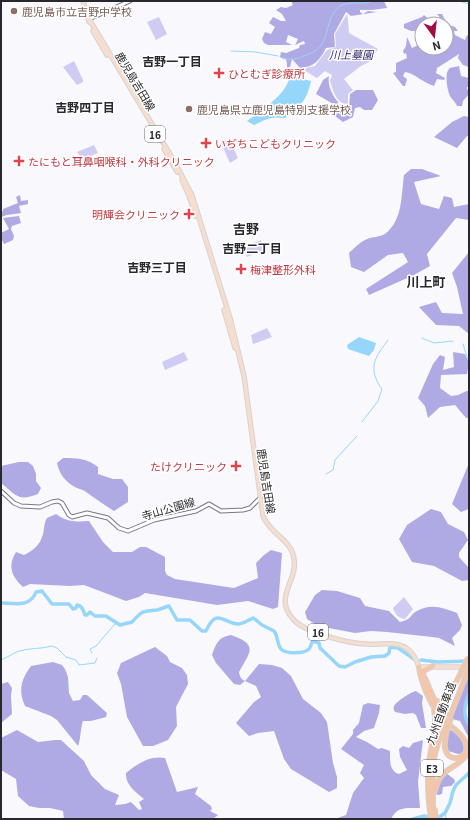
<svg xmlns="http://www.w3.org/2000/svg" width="470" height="820" font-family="Georgia,'Noto Sans JP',serif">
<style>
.green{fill:#cfccf3}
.forest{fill:#b0aae4}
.water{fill:#96d6fb}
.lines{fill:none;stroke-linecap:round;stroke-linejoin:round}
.stream{stroke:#96d6fb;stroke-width:1}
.river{stroke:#96d6fb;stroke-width:3.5}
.secondary-casing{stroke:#797883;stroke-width:5}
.primary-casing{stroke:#d4d4d5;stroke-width:5.5}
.motorway-casing{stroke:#d4d4d5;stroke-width:6}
.secondary{stroke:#fff;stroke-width:3}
.primary{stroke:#f7ddcd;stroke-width:3.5}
.motorway{stroke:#f2c6ab;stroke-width:4.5}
.motorway-bridge-casing{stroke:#d4d4d5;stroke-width:6;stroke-linecap:butt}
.motorway-bridge{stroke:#f2c6ab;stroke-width:4.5}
.education-dot{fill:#8d6e63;stroke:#fff;stroke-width:1.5}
.health-dot{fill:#e0444e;stroke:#fff;stroke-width:1.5}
.labels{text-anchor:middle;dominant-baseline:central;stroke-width:3;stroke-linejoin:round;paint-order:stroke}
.shield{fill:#fff;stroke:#69696c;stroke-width:1}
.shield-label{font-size:10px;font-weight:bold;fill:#29292d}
.education-label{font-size:11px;fill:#785e54;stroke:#fff;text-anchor:start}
.park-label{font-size:11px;font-style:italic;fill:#2f1f62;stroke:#fff}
.health-label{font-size:11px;fill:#be3a42;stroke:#fff;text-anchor:start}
.street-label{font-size:11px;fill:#29292d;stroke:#fff}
.neighbourhood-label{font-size:12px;font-weight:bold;fill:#29292d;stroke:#fff}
.quarter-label{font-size:13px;font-weight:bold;fill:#29292d;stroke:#fff}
</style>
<rect width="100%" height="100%" fill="#f9f8fd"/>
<path class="green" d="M 347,14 L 348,20 L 349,33 L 378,49 L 369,62 L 361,66 L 344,79 L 353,90 L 348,94 L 348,104 C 336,104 333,90 330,81 L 332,75 L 325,71 L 317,78 L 302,69 L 315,66 L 327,50 L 336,47 L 335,34 Z
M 159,17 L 167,34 L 156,40 L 147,22 Z
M 74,61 L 83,80 L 83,82 L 77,85 L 63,67 Z
M 229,138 L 238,158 L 230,163 L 221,143 Z
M 94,145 L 98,153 L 82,159 L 77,152 Z
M 261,240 L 264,250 L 247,257 L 244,247 Z
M 267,328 L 272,337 L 253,344 L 251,335 Z
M 184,352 L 188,360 L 165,370 L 162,362 Z
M 404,597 L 413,609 L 405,619 C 398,618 395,614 393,608 Z"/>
<path class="forest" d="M 291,1 L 383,1 L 385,3 L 387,8 L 372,10 L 360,10 L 360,12 L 363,14 L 368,11 L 377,12 L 351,16 L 346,12 L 334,34 L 335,47 L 326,48 C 320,60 314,67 300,68 L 292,59 L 290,67 L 288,68 L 287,67 L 287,64 L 286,59 L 280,57 L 281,52 L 286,53 L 299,48 L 300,45 L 305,44 L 304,41 L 295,45 L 298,39 L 288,35 L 286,42 L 292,45 L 268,45 L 264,43 L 262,39 L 265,32 L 271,34 L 275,27 L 269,23 L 273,17 L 281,21 L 286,21 L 282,14 L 276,10 L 281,7 L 286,8 L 293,5 Z
M 437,14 L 442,14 L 447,24 L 455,27 L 458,31 L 454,31 L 455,35 L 465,40 L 467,35 L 469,36 L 469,67 L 463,65 L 458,58 L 459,54 L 437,68 L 436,73 L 445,78 L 444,80 L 437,79 L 434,86 C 423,83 416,74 405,72 L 403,76 L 407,79 L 405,86 L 403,86 L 393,73 L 396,72 L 396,63 L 407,58 L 406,53 L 404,54 L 403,51 L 406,46 L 407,37 L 412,48 L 422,43 L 422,48 L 446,48 L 446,24 L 440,24 L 442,20 Z
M 424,15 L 431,21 L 428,22 L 427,24 L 422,24 L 422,31 L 411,31 L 404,28 L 404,24 L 422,17 Z
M 459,66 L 461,76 L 469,78 L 469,87 L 467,87 L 467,89 L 469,91 L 469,94 L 463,101 L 462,106 L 457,106 C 455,101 452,100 450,96 C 447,90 444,72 450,68 C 452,67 457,67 459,66 Z
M 329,76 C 327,89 335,99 343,108 L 349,108 L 350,94 L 356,90 L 373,90 L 378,100 L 372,110 L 364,110 L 360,107 L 355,108 L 353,117 L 343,122 L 331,113 L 335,105 L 316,94 L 323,80 Z
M 464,116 L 469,117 L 469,136 L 467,136 L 457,148 L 434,137 L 452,122 Z
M 411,169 L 422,169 L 441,176 L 414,182 L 421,204 L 439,209 L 444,196 L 452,198 L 454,207 L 469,204 L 469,220 L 456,218 L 427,254 L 430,266 L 414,275 L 369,295 L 366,289 L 408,262 L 403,253 L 388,255 L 364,272 L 351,267 L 349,253 C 354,248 360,242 367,239 C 372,237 380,237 385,234 C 403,220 401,196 404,175 Z
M 20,195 L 21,201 L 28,200 L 28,204 L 19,206 L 21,213 L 7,215 L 1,217 L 1,212 L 3,211 L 3,209 L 18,203 L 16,197 Z
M 19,216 L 21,223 L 12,226 L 11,229 L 14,236 L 13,240 L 4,244 L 1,238 L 1,233 L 9,229 L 3,218 Z
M 469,252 L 469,334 L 459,326 L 436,325 L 419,307 L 436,302 L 442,313 L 463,314 L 457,287 L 452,273 Z
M 453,352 L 465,354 L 469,363 L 467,374 L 441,375 L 440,388 L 451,396 L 458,395 L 469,390 L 469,418 L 466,418 L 455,405 L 440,407 L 428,418 L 425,406 L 418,398 L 433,364 L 440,355 L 445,357 L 443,370 L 454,367 Z
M 63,458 C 78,458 86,458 98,467 L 98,474 L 113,479 L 122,479 L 128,487 L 128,502 L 114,511 C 104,505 95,498 86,492 C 83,489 78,489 75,487 C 65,482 59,473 57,463 Z
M 19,462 L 28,462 L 33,466 L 36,474 L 36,481 L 41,488 L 38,494 C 18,502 16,495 1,483 L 1,466 Z
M 469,463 L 469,509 L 461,512 L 452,504 Z
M 431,509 L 441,512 L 448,524 L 464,532 L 468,540 L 459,553 L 459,557 L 469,568 L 469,580 L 462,581 L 434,566 L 412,562 L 399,539 L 407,525 Z
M 56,514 C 67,522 76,522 89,521 L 103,542 L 113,552 L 132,552 L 140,547 L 146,547 L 165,557 L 165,571 L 167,575 L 175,579 L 234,588 L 258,578 L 256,563 L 264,555 L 271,550 L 282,553 L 278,607 L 273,609 L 248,601 L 217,605 L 145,593 L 139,597 L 126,601 L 84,585 L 70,586 L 30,584 L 23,587 C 12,577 7,566 16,552 L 24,555 C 32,551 39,546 42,537 C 45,530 43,525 47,518 Z
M 322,590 L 337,591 L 360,598 L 365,606 L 389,611 L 400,622 C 413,619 409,615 417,611 C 431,603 444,608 457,613 L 462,625 L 460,630 L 452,638 L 455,646 L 439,638 L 432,637 L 387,632 L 371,631 L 355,633 L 318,626 L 307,619 L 305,612 L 315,595 Z
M 231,635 C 260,645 249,653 239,672 C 240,677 241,679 245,681 L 259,664 L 272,665 L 282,668 L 291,676 L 303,699 L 321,713 L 327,722 L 333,763 L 337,777 L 337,788 L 329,792 L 291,769 L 284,759 L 274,731 L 258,733 L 249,736 L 236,723 L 254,702 L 261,697 L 256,686 L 245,681 L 240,685 L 234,684 L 216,663 L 212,655 C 216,644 218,637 231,635 Z
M 155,647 L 167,656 L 170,662 L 182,668 L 187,675 L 188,684 L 176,707 L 177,726 L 168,740 L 153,746 L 143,746 L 127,717 L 121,684 L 117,673 L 121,663 Z
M 53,662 L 62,665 L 65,669 L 68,677 L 69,693 L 73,701 L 80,700 L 83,695 L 87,695 L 107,713 L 106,717 L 91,721 L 83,721 C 80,730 81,738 78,746 L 57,720 L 51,716 L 25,706 C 18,690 21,680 31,666 Z
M 469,673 L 469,692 L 464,709 L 465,718 L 469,725 L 469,738 L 460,721 L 452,719 Z
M 8,682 L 12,688 L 11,696 L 12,714 L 1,723 L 1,684 Z
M 416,691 L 423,696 L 422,703 L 426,728 L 421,728 L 416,715 L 413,713 L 405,714 L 395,712 C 394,710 393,709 394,706 C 397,701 411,692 416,691 Z
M 368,703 L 380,705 L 379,713 L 374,728 L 364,731 L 356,737 L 367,742 L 378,749 L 382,748 L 390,751 C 390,760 389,771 399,774 L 407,770 L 400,757 L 399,749 L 403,746 L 409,748 L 413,743 L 423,740 L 418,782 L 420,808 C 407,808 397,806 391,819 L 335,819 L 346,815 L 353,793 L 364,778 L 360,773 L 364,765 L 341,749 L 353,734 L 353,730 L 359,723 L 363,705 Z
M 17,730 L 38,742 L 55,740 L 61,740 L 84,761 L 91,775 L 105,789 L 119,795 L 115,805 L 125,804 L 131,802 L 139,810 L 142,809 L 139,802 L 144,799 C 136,792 125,785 126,773 C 137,764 150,755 165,758 L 177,792 L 198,787 L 195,794 L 211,806 L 212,809 L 210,811 L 218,815 L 213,819 L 64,819 L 63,811 L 50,808 L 39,808 L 29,806 L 18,796 L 16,779 L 1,770 L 1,738 Z
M 449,730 C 456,731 462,737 465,743 L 464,753 L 458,754 L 448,751 L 446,746 Z
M 446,773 L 454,779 L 455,782 L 451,786 L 443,787 L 442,794 L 438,795 L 436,794 C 438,784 440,780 446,773 Z"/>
<path class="water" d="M 290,76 L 311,81 C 306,103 301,104 285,118 C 272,116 266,119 254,125 L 247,121 C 263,108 285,97 290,76 Z
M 359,337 L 376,343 L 374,350 L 369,356 L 348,349 L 347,345 Z"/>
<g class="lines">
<path class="stream" d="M 459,1 L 469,4
M 231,51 L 256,52 L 278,56
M 280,57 C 284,60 289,59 294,59 C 300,58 304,56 309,54 C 333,45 322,20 340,6 C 350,0 362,6 373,1
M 422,338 L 434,343 L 453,341
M 463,344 L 469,363
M 362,422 L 378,401 L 382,389 C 380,386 378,384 377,381 C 369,363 378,354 388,340
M 326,474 L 333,470 L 335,460 L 357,436
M 92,653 L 90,649 L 96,646 L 114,625 L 117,623
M 1,660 C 7,658 13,653 19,651 C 30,648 41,649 52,646 L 57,648 L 66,657 L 76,660 L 79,665 L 95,663 L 97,658
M 445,813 L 446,819"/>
<path class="river" d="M 1,603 C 14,603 30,608 36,592 L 42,591 L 52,604 L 69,604 L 73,609 L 76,608 L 77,605 C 83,606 83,611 85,615 L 87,615 L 90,612 L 95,616 L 106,616 L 120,625 L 132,622 C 142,611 142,611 157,610 C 161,609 165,607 169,606 L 177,620 L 190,620 L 202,631 L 206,631 C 217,607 223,623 238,624 C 243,624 248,620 253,618 L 256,620 L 262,625 L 274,631 C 278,636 277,644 281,649 C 285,654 304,654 309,649 C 311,647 311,643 313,641 L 319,643 L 320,648 L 339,666 L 345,667 L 355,662 L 371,657 L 385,656 L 389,653 L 390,647 L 398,648 L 414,659
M 421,660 L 438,662 L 469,661
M 469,694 C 465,705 462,714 469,724
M 413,819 L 424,816 L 438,818 L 445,813 L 450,803 L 453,791 L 456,785 L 469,773"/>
<g class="secondary-casing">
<path id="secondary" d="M 89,19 L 130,1
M 1,491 L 14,503 L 21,506 L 40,507 L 52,502 L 58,501 L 62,503 L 69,515 L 72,517 L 87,513 L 108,518 L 119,528 L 128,531 L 154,520 L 196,511 L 209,504 L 221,511 L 243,510 L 250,508 L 259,499"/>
</g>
<g class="primary-casing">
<path id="primary" d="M 83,1 L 89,22
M 89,19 L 174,161 L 192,195 L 230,318 L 244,376 L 263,516 C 269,533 292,540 294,559 C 298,581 273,597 293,619 C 303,632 350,644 367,644 C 380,645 393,641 405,647 C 413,652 416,659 419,667 L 469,667
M 93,31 L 107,55
M 164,149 L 177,172
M 182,180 L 189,196 L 196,216
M 224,310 L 235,348"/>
</g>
<g class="motorway-casing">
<path id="motorway" d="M 419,667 C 421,682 429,701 438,714 C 446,726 470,734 466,752 C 460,761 447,760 445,748 C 444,742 446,735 447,729
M 424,677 L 423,673 L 425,670 L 433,666
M 425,678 L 436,704
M 434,699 C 439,703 443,703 448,699 L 462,670
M 450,716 L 469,668
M 433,777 L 433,813
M 430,781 L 435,754 L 443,726
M 435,791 C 440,767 455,770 467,755
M 430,809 L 431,819
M 435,810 L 436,819
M 430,812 C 428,795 427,779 429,762 C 431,745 438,727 434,710"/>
</g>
<use href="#secondary" class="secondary"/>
<use href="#primary" class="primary"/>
<use href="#motorway" class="motorway"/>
<g class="motorway-bridge-casing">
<path id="motorway-bridge" d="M 462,670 L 468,658
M 443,726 L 447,714
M 447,729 L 451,718"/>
</g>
<use href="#motorway-bridge" class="motorway-bridge"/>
</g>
<g class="education-dot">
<circle cx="14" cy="11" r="4"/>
<circle cx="189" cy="109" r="4"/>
</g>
<g class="health-dot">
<path d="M217 67h4v4h4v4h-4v4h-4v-4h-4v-4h4z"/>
<path d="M204 137h4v4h4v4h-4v4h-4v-4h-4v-4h4z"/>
<path d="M17 155h4v4h4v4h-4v4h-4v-4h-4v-4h4z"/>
<path d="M187 208h4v4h4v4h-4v4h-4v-4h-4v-4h4z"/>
<path d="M239 263h4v4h4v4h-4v4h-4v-4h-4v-4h4z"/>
<path d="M234 460h4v4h4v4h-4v4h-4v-4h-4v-4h4z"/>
</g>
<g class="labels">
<g class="shield">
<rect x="145" y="126" width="20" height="16" rx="3"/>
<rect x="308" y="624" width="20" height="16" rx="3"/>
<rect x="421" y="760" width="22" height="16" rx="3"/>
</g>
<g class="shield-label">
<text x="155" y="134">16</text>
<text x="318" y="632">16</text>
<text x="432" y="768">E3</text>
</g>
<g class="education-label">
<text x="22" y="11">鹿児島市立吉野中学校</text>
<text x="197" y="109">鹿児島県立鹿児島特別支援学校</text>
</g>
<g class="park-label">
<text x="351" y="54">川上墓園</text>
</g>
<g class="health-label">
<text x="228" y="73">ひとむぎ診療所</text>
<text x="215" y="143">いぢちこどもクリニック</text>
<text x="28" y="161">たにもと耳鼻咽喉科・外科クリニック</text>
<text x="180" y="214" text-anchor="end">明輝会クリニック</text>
<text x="250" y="269">梅津整形外科</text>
<text x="227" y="466" text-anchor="end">たけクリニック</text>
</g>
<g class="street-label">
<text transform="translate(136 81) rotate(59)">鹿児島吉田線</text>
<text transform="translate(267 481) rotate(81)">鹿児島吉田線</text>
<text transform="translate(168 508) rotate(-16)">寺山公園線</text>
<text transform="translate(440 713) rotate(-70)">九州自動車道</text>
</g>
<g class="neighbourhood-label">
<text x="172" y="60">吉野一丁目</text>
<text x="85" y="106">吉野四丁目</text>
<text x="252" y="247">吉野二丁目</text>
<text x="157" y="266">吉野三丁目</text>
</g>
<g class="quarter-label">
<text x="246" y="228">吉野</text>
<text x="426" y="281">川上町</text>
</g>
</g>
<rect width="470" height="820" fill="none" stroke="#29292d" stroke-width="4"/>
<g transform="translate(434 36) rotate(165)"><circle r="19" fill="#ffffff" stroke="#a9a9ab"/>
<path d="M0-3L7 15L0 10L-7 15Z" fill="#a40b45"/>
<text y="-6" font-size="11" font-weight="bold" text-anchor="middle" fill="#29292d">N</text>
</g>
</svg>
